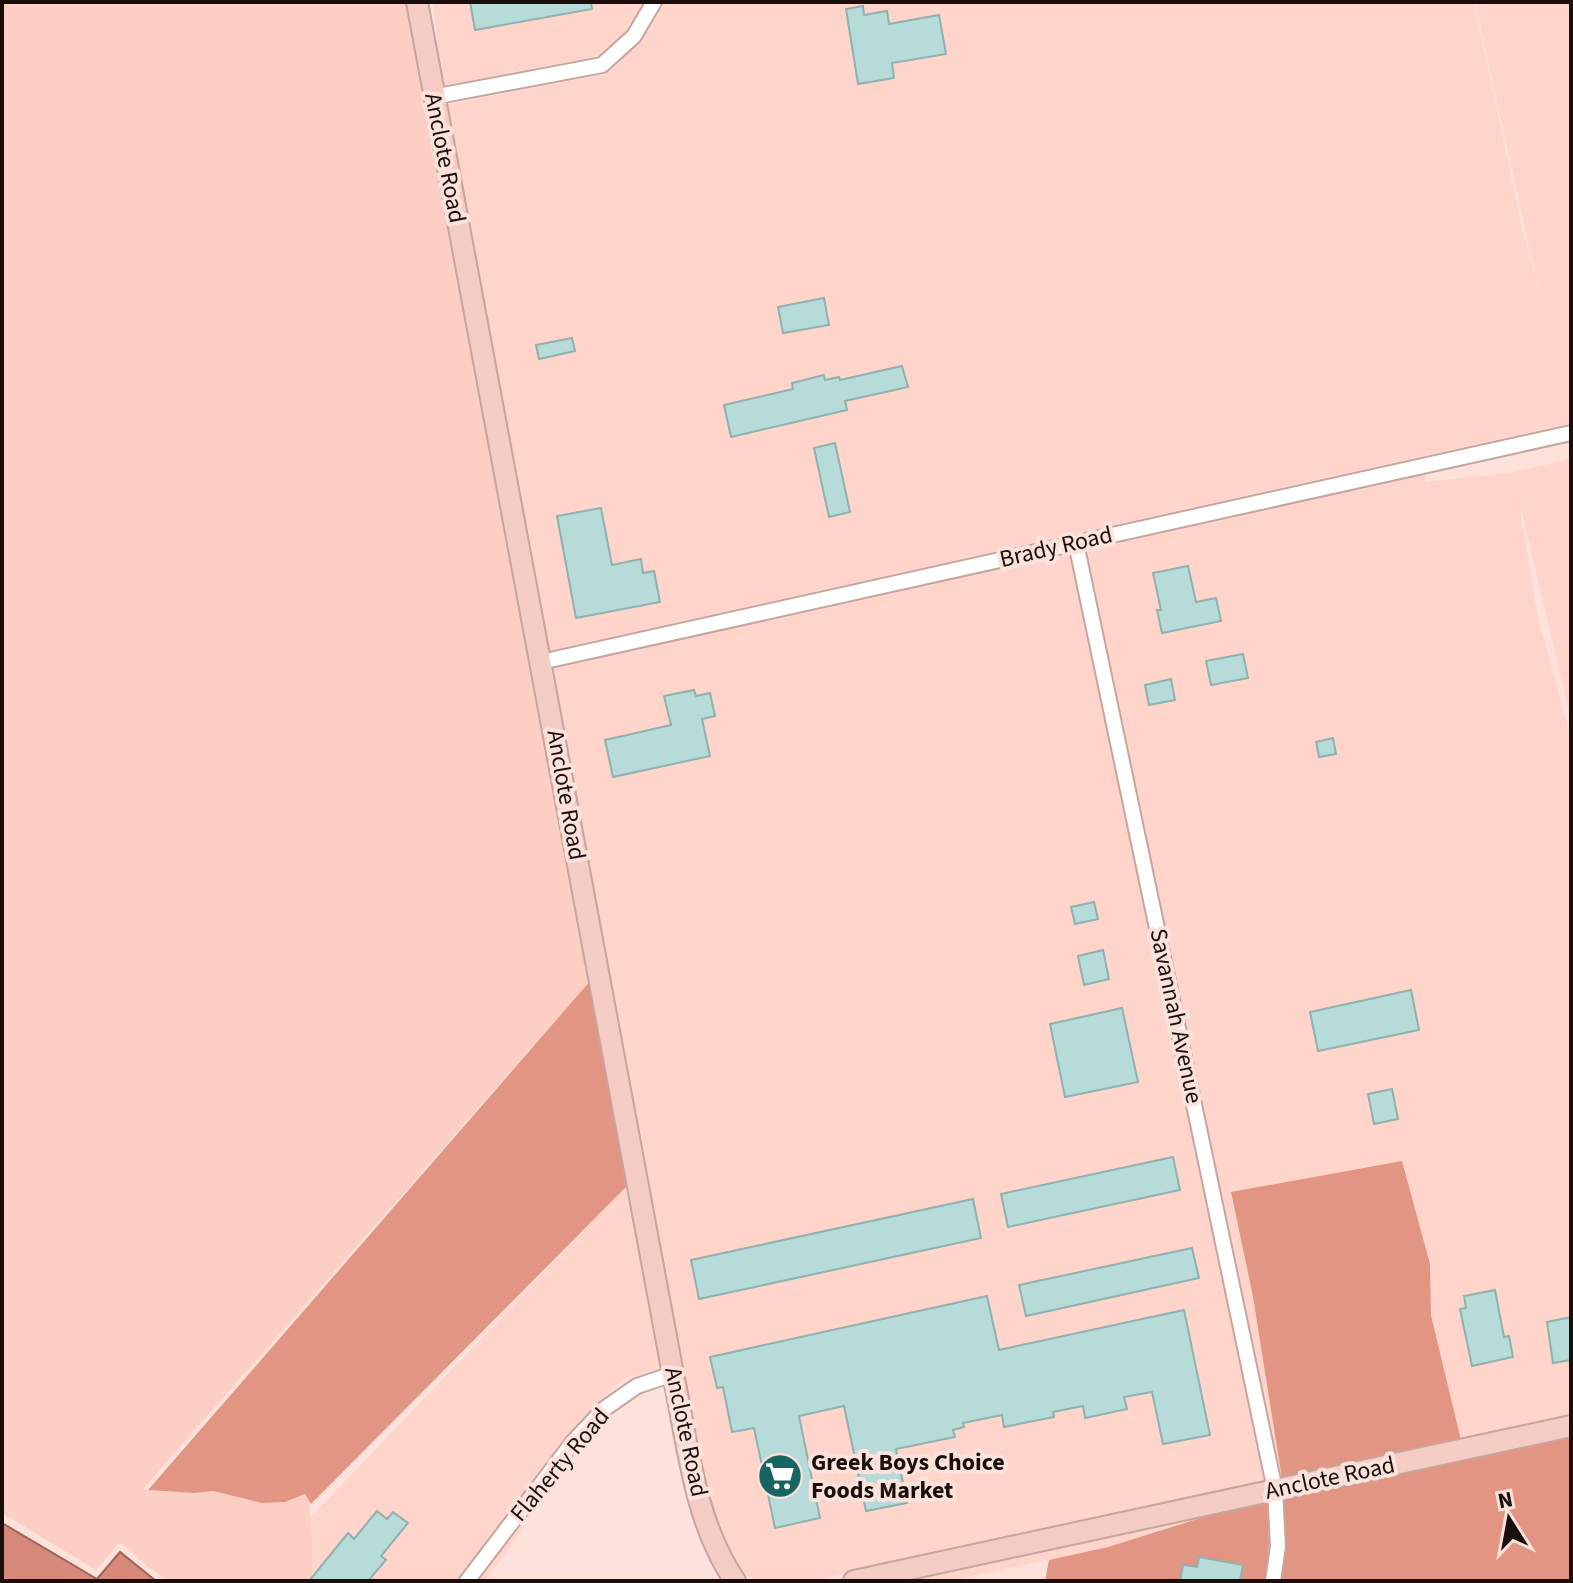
<svg xmlns="http://www.w3.org/2000/svg" width="1573" height="1583" font-family="'Source Sans 3',sans-serif">
<style>
.built{fill:#ffd5cb}
.green{fill:#fdcec3}
.forest{fill:#e39584}
.water{fill:#d68978;stroke:#9d6457;stroke-width:2}
.building{fill:#b7dbd8;stroke:#8eb2af;stroke-width:2}
.lines{fill:none;stroke-linecap:round;stroke-linejoin:round}
.street-casing{stroke:#c5a59e;stroke-width:18}
.secondary-casing{stroke:#c5a59e;stroke-width:24}
.street{stroke:#fff;stroke-width:14}
.secondary{stroke:#f4ccc4;stroke-width:20}
.labels{text-anchor:middle;dominant-baseline:central;stroke-width:8;stroke-linejoin:round;paint-order:stroke}
.street-label{font-size:24px;fill:#190e0b;stroke:#fde2dc}
.poi-label{font-size:24px;font-weight:bold;fill:#190e0b;stroke:#fde2dc;text-anchor:start}
</style>
<rect width="100%" height="100%" fill="#fde2dc"/>
<path class="built" d="M 433,2 L 644,2 L 627,30 L 598,56 L 442,86 Z
M 665,2 L 1474,2 L 1522,228 L 1539,292 L 1475,2 L 1571,2 L 1571,423 L 547,651 L 444,105 L 604,74 L 641,41 Z
M 1571,459 L 1571,720 L 1517,491 L 1537,613 L 1571,738 L 1571,1417 L 1461,1440 L 1431,1315 L 1430,1264 L 1231,1192 L 1253,1297 L 1282,1479 L 1086,550 L 1425,475 L 1426,482 L 1513,472 Z
M 1070,554 L 1265,1483 L 810,1581 L 757,1581 L 740,1573 L 713,1520 L 681,1372 L 551,669 Z
M 629,1184 L 664,1367 L 624,1379 L 594,1406 L 593,1420 L 502,1559 L 484,1581 L 312,1581 L 310,1518 Z
M 1223,1511 L 1108,1547 L 949,1581 L 898,1581 Z"/>
<path class="green" d="M 2,2 L 408,2 L 591,980 L 143,1489 C 165,1494 189,1491 212,1491 C 249,1492 267,1508 306,1494 C 313,1509 312,1562 312,1581 L 169,1581 L 148,1567 L 123,1544 L 118,1544 L 96,1570 L 2,1513 Z"/>
<path class="forest" d="M 591,980 L 629,1184 L 311,1504 L 305,1494 L 285,1502 L 262,1503 L 213,1491 L 194,1493 L 148,1490 Z
M 1402,1161 L 1430,1264 L 1431,1315 L 1461,1440 L 1282,1479 L 1253,1297 L 1231,1192 Z
M 1571,1436 L 1571,1581 L 1282,1581 L 1286,1547 L 1284,1498 Z
M 1267,1501 L 1269,1545 L 1265,1581 L 1045,1581 L 1049,1560 L 1108,1547 L 1223,1511 Z"/>
<path class="water" d="M 2,1523 L 97,1579 L 120,1552 L 156,1581 L 2,1581 Z"/>
<path class="building" d="M 470,2 L 591,2 L 592,9 L 475,30 Z
M 863,6 L 864,15 L 887,11 L 889,24 L 939,15 L 946,54 L 892,63 L 894,78 L 858,84 L 846,9 Z
M 824,298 L 829,325 L 783,333 L 778,307 Z
M 572,338 L 575,351 L 539,359 L 536,345 Z
M 902,366 L 908,387 L 845,401 L 847,410 L 731,437 L 724,405 L 793,389 L 792,383 L 824,375 L 825,380 L 839,377 L 840,380 Z
M 835,443 L 850,512 L 829,517 L 814,448 Z
M 601,508 L 612,565 L 641,559 L 643,573 L 654,571 L 660,602 L 576,618 L 557,516 Z
M 1188,566 L 1196,602 L 1216,598 L 1221,621 L 1162,633 L 1157,610 L 1161,610 L 1153,573 Z
M 1243,654 L 1248,678 L 1211,685 L 1206,661 Z
M 1171,679 L 1175,700 L 1149,705 L 1145,685 Z
M 694,690 L 696,696 L 710,693 L 715,716 L 702,719 L 710,756 L 613,777 L 605,740 L 671,725 L 664,696 Z
M 1333,738 L 1336,754 L 1319,757 L 1316,742 Z
M 1094,902 L 1098,919 L 1075,924 L 1071,907 Z
M 1103,950 L 1109,979 L 1084,985 L 1078,956 Z
M 1411,990 L 1419,1030 L 1318,1051 L 1310,1012 Z
M 1122,1008 L 1138,1082 L 1065,1097 L 1050,1024 Z
M 1392,1089 L 1398,1119 L 1374,1124 L 1368,1094 Z
M 1173,1157 L 1180,1190 L 1008,1227 L 1001,1194 Z
M 973,1199 L 981,1238 L 699,1299 L 691,1260 Z
M 1192,1248 L 1199,1278 L 1026,1316 L 1019,1285 Z
M 1495,1290 L 1504,1337 L 1509,1336 L 1513,1357 L 1472,1366 L 1460,1309 L 1466,1308 L 1464,1296 Z
M 987,1296 L 999,1350 L 1184,1310 L 1210,1435 L 1163,1444 L 1152,1392 L 1124,1397 L 1127,1409 L 1085,1418 L 1083,1406 L 1053,1412 L 1054,1417 L 1004,1427 L 1002,1415 L 963,1423 L 964,1427 L 953,1430 L 955,1437 L 896,1449 L 907,1503 L 866,1511 L 844,1406 L 799,1416 L 820,1518 L 775,1528 L 754,1428 L 732,1432 L 723,1387 L 717,1388 L 710,1357 Z
M 1571,1317 L 1571,1360 L 1553,1363 L 1547,1322 Z
M 377,1511 L 387,1519 L 393,1512 L 408,1523 L 381,1556 L 386,1560 L 368,1581 L 309,1581 L 348,1533 L 354,1539 Z
M 1199,1557 L 1243,1565 L 1240,1581 L 1180,1581 L 1183,1565 L 1197,1567 Z"/>
<g class="lines">
<g class="street-casing">
<path id="street" d="M 433,97 L 602,65 L 634,36 L 654,2
M 1076,543 L 1275,1490 L 1278,1546 L 1273,1581
M 541,662 L 1571,433
M 467,1581 L 573,1442 L 604,1409 L 637,1386 L 673,1374"/>
</g>
<g class="secondary-casing">
<path id="secondary" d="M 417,2 L 673,1374 C 688,1444 694,1521 735,1581
M 854,1581 L 1571,1426"/>
</g>
<use href="#street" class="street"/>
<use href="#secondary" class="secondary"/>
</g>
<defs>
<g id="supermarket-disc" transform="scale(2.3)"><circle r="9.5" fill="#176561" stroke="#fde2dc"/><path d="M-6-5.5h2.5l.6 2H6L4.5 2H-2.5L-4.4-4H-6ZM-1.5 3.2a1.3 1.3 0 1 0 .1 0ZM3 3.2a1.3 1.3 0 1 0 .1 0Z" fill="#fff"/></g>
</defs>
<g fill-rule="evenodd">
<use href="#supermarket-disc" x="780" y="1476"/>
</g>
<g class="labels">
<g class="street-label">
<text transform="translate(445 158) rotate(79)">Anclote Road</text>
<text transform="translate(1056 547) rotate(-13)">Brady Road</text>
<text transform="translate(566 795) rotate(80)">Anclote Road</text>
<text transform="translate(1176 1016) rotate(78)">Savannah Avenue</text>
<text transform="translate(686 1432) rotate(78)">Anclote Road</text>
<text transform="translate(560 1465) rotate(-50)">Flaherty Road</text>
<text transform="translate(1330 1478) rotate(-12)">Anclote Road</text>
</g>
<g class="poi-label">
<text x="811" y="1462">Greek Boys Choice<tspan x="811" dy="28">Foods Market</tspan></text>
</g>
</g>
<rect width="1573" height="1583" fill="none" stroke="#190e0b" stroke-width="8"/>
<g transform="translate(1509 1519) rotate(349)" stroke="#fde2dc" stroke-width="6" paint-order="stroke">
<path d="M0-6L14 30L0 20L-14 30Z" fill="#190e0b"/>
<text y="-12" font-size="22" font-weight="bold" text-anchor="middle" fill="#190e0b">N</text>
</g>
</svg>
